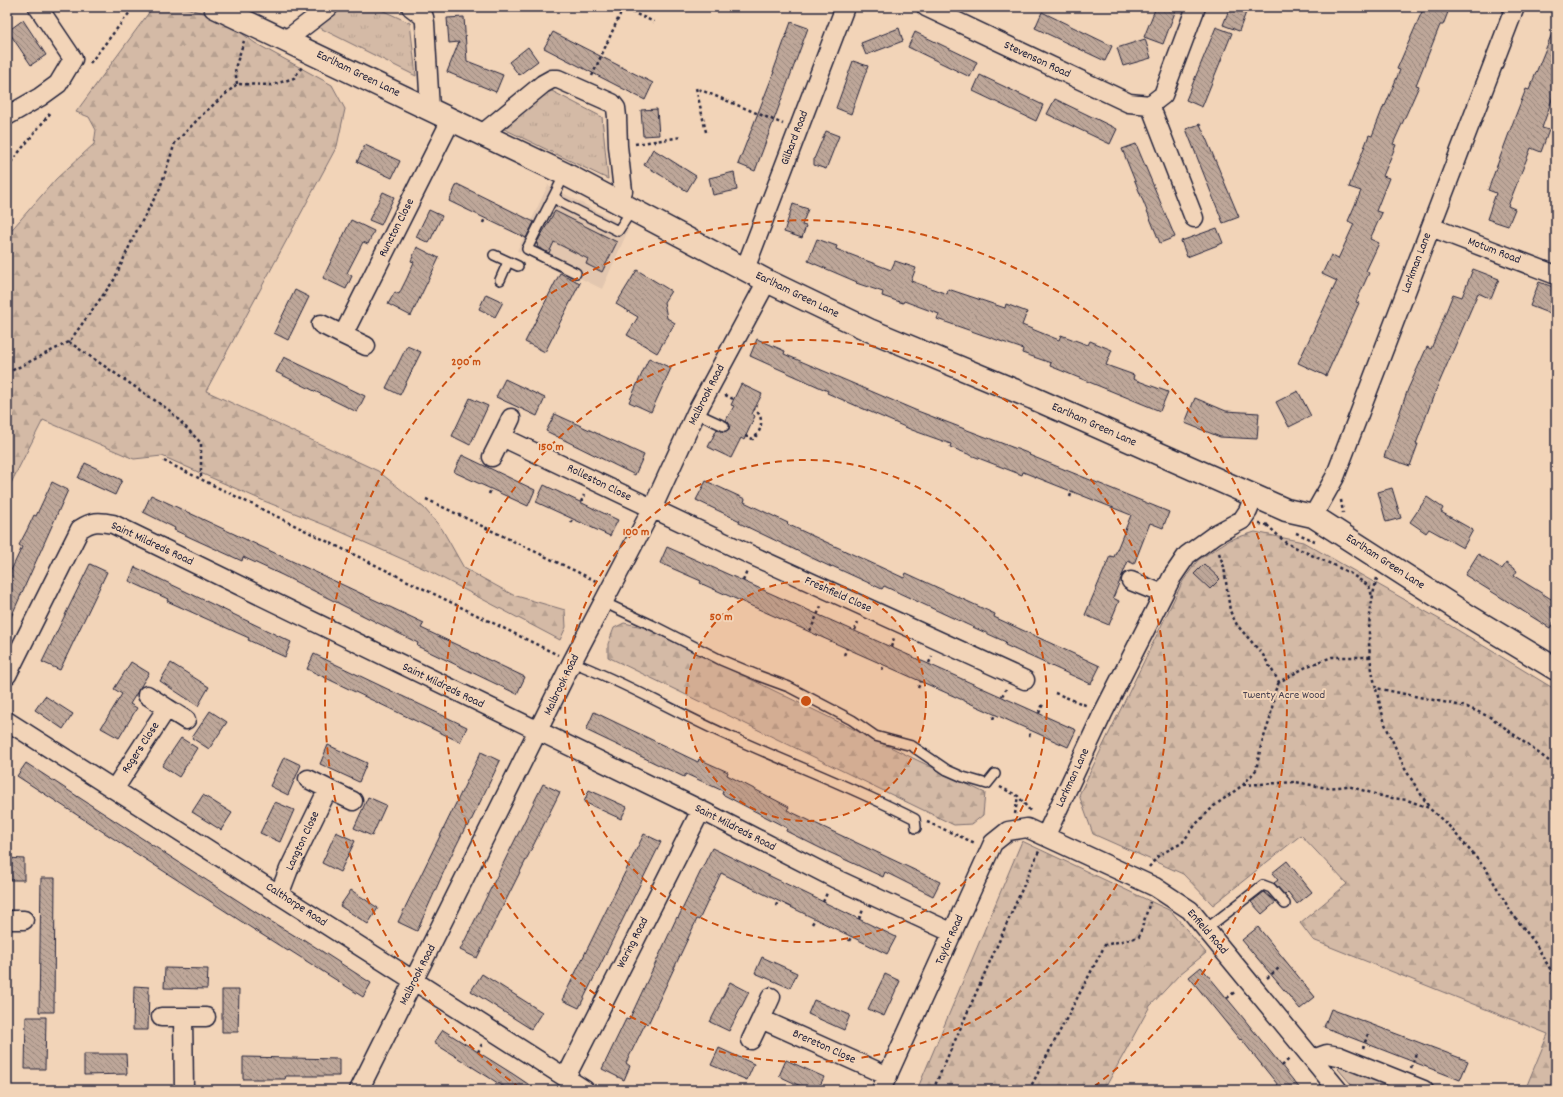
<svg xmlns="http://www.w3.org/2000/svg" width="1563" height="1097" font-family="Dekko,sans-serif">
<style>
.built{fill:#e2c6af}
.grass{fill:url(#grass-tufts);stroke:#7b6e70}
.forest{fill:url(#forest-firs);stroke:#7b6e70}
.building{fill:url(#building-back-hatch);stroke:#22223b}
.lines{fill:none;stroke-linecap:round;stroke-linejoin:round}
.service-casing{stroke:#22223b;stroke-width:12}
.minor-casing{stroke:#22223b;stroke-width:21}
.tertiary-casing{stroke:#22223b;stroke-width:25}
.path{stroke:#22223b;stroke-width:2.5;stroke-dasharray:3 3;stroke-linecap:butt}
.service{stroke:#f2d4b8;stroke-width:9}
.minor{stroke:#f2d4b8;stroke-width:18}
.tertiary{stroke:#f2d4b8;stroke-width:22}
.ring{fill:none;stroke:#ca5113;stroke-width:2;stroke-dasharray:7 5}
.labels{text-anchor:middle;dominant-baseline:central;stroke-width:4;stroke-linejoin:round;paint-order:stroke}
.street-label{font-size:12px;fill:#22223b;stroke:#f2d4b8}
.park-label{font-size:12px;fill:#464050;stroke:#f2d4b8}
.centre{fill:#ca5113;stroke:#f2d4b8;stroke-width:2}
.ring-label{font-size:12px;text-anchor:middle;font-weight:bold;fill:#ca5113;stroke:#f2d4b8;stroke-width:4;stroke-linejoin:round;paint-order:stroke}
</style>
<defs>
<pattern id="grass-tufts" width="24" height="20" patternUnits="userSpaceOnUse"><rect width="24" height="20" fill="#d4baa6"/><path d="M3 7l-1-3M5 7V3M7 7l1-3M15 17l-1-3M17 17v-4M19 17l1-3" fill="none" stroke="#b6a090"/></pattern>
<pattern id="forest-firs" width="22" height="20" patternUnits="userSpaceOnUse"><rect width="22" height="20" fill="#d4baa6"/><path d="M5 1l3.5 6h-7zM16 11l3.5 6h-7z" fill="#b6a090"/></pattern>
<pattern id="building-back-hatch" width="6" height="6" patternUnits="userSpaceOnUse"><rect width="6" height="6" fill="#bea799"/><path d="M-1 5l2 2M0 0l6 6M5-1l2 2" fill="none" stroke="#9a887e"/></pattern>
</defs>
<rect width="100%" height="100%" fill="#f2d4b8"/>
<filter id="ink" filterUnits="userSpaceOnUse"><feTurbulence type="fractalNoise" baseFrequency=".025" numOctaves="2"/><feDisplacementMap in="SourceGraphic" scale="8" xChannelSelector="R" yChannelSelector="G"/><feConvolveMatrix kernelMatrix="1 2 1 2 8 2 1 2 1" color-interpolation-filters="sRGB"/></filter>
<g filter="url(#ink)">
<path class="built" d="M 548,185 L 629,228 L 602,289 L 532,254 L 517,251 Z"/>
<path class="grass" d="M 342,7 L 375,7 L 410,23 L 416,76 L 314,25 Z
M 548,89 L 602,117 L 608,179 L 502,128 Z
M 1342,1065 L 1413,1090 L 1356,1090 L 1338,1069 Z"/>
<path class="forest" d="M 153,7 L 182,7 L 221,18 L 255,43 L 332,85 L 345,109 L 337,146 L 206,391 L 378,471 L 424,508 L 442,529 L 464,568 L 513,595 L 565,610 L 566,627 L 560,640 L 427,570 L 330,527 L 264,501 L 162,456 L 134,459 L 43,420 L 7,491 L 7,235 L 56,179 L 94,144 L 96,130 L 89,117 L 76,112 Z
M 1255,532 L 1303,542 L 1446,623 L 1556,690 L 1556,1090 L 1525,1090 L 1548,1034 L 1313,940 L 1300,923 L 1347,884 L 1301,835 L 1213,905 L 1183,874 L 1093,834 L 1079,795 L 1183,581 L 1198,560 L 1229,540 Z
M 624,623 L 643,627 L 985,793 L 983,815 L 972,824 L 954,825 L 608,657 L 608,644 L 614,628 Z
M 1022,841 L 1171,911 L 1206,953 L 1180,974 L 1150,1006 L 1104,1090 L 917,1090 Z"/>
<path class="building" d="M 1156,7 L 1177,7 L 1163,44 L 1144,37 Z
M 1230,7 L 1248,7 L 1239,31 L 1223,25 Z
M 1424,7 L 1450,7 L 1443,25 L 1440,25 L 1416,85 L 1419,86 L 1393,144 L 1396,145 L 1383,176 L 1389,178 L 1376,211 L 1382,213 L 1370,239 L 1379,243 L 1366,271 L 1369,273 L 1356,302 L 1359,303 L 1326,376 L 1298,363 L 1337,281 L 1322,274 L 1331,255 L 1338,259 L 1354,224 L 1348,221 L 1361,191 L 1349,187 L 1369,135 L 1372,136 L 1384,105 L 1385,106 L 1400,70 L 1397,69 Z
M 1042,12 L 1112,46 L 1105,61 L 1035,28 Z
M 464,17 L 467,61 L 503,75 L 496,92 L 447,72 L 459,42 L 449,43 L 447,18 Z
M 23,20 L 46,55 L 31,65 L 8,31 Z
M 791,22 L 808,28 L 755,171 L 738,164 L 774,72 L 773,72 Z
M 1555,26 L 1556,88 L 1542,128 L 1549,130 L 1541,152 L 1531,148 L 1508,206 L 1515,209 L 1508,226 L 1487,219 L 1496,193 L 1488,190 L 1515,117 L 1526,89 L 1529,90 Z
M 1216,27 L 1232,33 L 1202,107 L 1186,100 Z
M 899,28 L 903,41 L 866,55 L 861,43 Z
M 553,32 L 653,83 L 645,100 L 544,48 Z
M 915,32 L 977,62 L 970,77 L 908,47 Z
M 1145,39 L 1151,58 L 1123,66 L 1117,48 Z
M 528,47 L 538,61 L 519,75 L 509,62 Z
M 853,61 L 868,66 L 851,114 L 836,108 Z
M 980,75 L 1043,105 L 1036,121 L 973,91 Z
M 1055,99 L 1117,129 L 1110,144 L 1047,114 Z
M 657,109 L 659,135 L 643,136 L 641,110 Z
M 1200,124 L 1239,217 L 1223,223 L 1186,129 Z
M 826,131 L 839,136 L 826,169 L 814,165 L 814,159 Z
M 1136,144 L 1175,237 L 1160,243 L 1122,149 Z
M 365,145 L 400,161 L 392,178 L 357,162 Z
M 653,149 L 696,176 L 687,191 L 644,165 Z
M 734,172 L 737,190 L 713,195 L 709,178 Z
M 457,184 L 534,222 L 526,238 L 449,201 Z
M 383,192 L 394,197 L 381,225 L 369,220 Z
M 793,204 L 808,209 L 802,225 L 806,226 L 802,238 L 784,232 Z
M 429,210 L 442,216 L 429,243 L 416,237 Z
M 555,211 L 617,242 L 602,272 L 586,264 L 588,259 L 554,242 L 549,253 L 537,247 L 538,244 L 536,244 Z
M 351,220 L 374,231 L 368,244 L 363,242 L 347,273 L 352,276 L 346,289 L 323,278 Z
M 1217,228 L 1223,243 L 1187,257 L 1181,241 Z
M 817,239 L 837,246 L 836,249 L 891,270 L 895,261 L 916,268 L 911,281 L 947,294 L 948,289 L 1005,308 L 1006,304 L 1027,312 L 1022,325 L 1059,340 L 1061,335 L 1088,345 L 1090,341 L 1112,350 L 1106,365 L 1134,375 L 1133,379 L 1168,392 L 1160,411 L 1050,366 L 1051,363 L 1022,353 L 1023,349 L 937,319 L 939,314 L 904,301 L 903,303 L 882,296 L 883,292 L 856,283 L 857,282 L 808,261 Z
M 417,247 L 439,258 L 411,316 L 388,304 L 395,292 L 399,294 L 407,278 L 414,262 L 411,261 Z
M 1473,269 L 1499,279 L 1491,299 L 1478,293 L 1433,397 L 1416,444 L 1418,444 L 1410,466 L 1384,457 L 1408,389 L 1427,347 L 1431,349 L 1453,294 L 1462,297 Z
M 637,270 L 671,291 L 664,302 L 667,318 L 675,323 L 657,353 L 627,335 L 638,317 L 616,304 Z
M 560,273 L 580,283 L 545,352 L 525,342 Z
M 1539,282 L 1556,288 L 1556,316 L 1530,306 Z
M 295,290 L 309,297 L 288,340 L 274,333 Z
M 486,294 L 503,302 L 495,317 L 479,309 Z
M 757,339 L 785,351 L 784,354 L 915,410 L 1030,454 L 1029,455 L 1169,512 L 1163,528 L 1150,523 L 1134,564 L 1128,561 L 1113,598 L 1119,601 L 1109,625 L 1085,615 L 1110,556 L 1114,557 L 1131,515 L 1023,472 L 1022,475 L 950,447 L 951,444 L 912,430 L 827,393 L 828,391 L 750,356 Z
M 407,346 L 421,352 L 400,395 L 386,388 Z
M 284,357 L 365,396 L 357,412 L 276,372 Z
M 649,358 L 671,368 L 651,412 L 629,402 Z
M 505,379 L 545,398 L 537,416 L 496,397 Z
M 741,384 L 762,394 L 752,414 L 755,416 L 744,440 L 741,438 L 731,458 L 708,447 L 717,429 L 724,432 L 729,429 L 730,425 L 726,420 L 734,406 L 731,405 Z
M 1298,391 L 1311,416 L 1289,427 L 1276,402 Z
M 470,398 L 488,406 L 470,445 L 452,436 Z
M 1195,398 L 1226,411 L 1259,413 L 1257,439 L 1220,437 L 1185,423 Z
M 555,414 L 644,455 L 635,475 L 546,431 Z
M 462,455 L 535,490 L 528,506 L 454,472 Z
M 85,463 L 122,480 L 115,495 L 78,478 Z
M 706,481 L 745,499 L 744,502 L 788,523 L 787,524 L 904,578 L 906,573 L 995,614 L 994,617 L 1100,666 L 1091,684 L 1005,645 L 1006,642 L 966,624 L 884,586 L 882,589 L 832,566 L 831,567 L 739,523 L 740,521 L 696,500 Z
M 52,482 L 68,490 L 7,626 L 7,579 L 22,547 L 19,545 L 27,530 L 34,515 L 36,516 Z
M 544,485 L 618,520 L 610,536 L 536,502 Z
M 1392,488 L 1401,518 L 1386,522 L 1378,492 Z
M 151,495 L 424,623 L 421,628 L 525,677 L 517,694 L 417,646 L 418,643 L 282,575 L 243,557 L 242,561 L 174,530 L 175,528 L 143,512 Z
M 1427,497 L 1443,508 L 1441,512 L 1473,530 L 1463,548 L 1429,529 L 1426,533 L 1410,522 Z
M 667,547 L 1076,730 L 1068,747 L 700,583 L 701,581 L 660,563 Z
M 1478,554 L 1502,569 L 1506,563 L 1517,571 L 1514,576 L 1556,602 L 1556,619 L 1550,628 L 1465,575 Z
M 90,564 L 107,572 L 60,670 L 42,662 Z
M 1204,564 L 1220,579 L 1210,589 L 1194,574 Z
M 135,567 L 291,642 L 285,657 L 248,640 L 249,638 L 167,601 L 168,599 L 129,581 Z
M 314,654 L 467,727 L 460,742 L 307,669 Z
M 131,662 L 149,673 L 130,704 L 137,708 L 119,738 L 101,728 L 122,694 L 114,689 Z
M 171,663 L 209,687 L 198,706 L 160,681 Z
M 45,696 L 73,714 L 63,729 L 35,710 Z
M 210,711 L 227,722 L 209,749 L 192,738 Z
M 594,712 L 698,762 L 699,759 L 728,772 L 727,775 L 789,807 L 787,810 L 940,882 L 933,896 L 885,872 L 883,877 L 820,848 L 786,831 L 787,828 L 722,794 L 723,791 L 686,774 L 684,777 L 586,730 Z
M 181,738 L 197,748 L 179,777 L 162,766 Z
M 328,745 L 367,763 L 359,782 L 320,764 Z
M 481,752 L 500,761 L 468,827 L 466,826 L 449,860 L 417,931 L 398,922 Z
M 284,757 L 301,765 L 288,795 L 270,786 Z
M 26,763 L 257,913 L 302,940 L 303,939 L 371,983 L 363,997 L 289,950 L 288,951 L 253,929 L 17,776 Z
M 543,784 L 560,792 L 477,958 L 460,950 Z
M 589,790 L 627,807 L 621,819 L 584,802 Z
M 203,795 L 232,813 L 221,830 L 192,812 Z
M 368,797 L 386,805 L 372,836 L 354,828 Z
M 275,802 L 294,810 L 280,842 L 260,833 Z
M 336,832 L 355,841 L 340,872 L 322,863 Z
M 644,834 L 661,842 L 579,1008 L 562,1000 Z
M 712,848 L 896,937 L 887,954 L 721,873 L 699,920 L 697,919 L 648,1024 L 646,1022 L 626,1063 L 630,1066 L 624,1080 L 602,1069 L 626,1019 L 629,1020 L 677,917 L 678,918 Z
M 7,858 L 24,859 L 24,880 L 7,880 Z
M 1287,861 L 1312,892 L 1297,904 L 1288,892 L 1285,895 L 1274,883 L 1278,880 L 1272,873 Z
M 41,878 L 55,878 L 54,1012 L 39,1012 Z
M 351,890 L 378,908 L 368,924 L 340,906 Z
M 1264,892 L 1276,902 L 1262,914 L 1251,902 Z
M 1258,927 L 1315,997 L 1300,1009 L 1242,940 Z
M 762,957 L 797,973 L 790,988 L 755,973 Z
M 1201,967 L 1240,1014 L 1301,1090 L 1282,1090 L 1241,1039 L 1240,1040 L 1189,977 Z
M 165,968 L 208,969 L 207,989 L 164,988 Z
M 482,974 L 542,1012 L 531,1029 L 471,991 Z
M 885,974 L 900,981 L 884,1016 L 868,1009 Z
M 730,982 L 749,992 L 729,1031 L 710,1022 Z
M 134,986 L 149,987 L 148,1030 L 133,1030 Z
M 222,990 L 239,990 L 238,1032 L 222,1032 Z
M 814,1000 L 850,1015 L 844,1030 L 808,1014 Z
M 1331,1009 L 1468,1061 L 1460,1080 L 1324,1027 Z
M 26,1017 L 46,1017 L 45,1069 L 25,1069 Z
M 443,1030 L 513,1074 L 537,1090 L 509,1090 L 434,1043 Z
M 719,1048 L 754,1064 L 747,1080 L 711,1065 Z
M 84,1054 L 126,1054 L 127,1074 L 84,1075 Z
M 243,1057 L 339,1059 L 339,1076 L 286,1076 L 285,1079 L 243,1079 Z
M 786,1060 L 824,1077 L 818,1090 L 809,1090 L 779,1076 Z"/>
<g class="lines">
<g class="service-casing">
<path id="service" d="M 565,174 L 527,249 L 576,273
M 554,196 L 560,202 L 618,231 L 632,210
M 494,255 L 518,266
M 500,280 L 508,262
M 696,413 L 724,426
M 603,602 L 652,625 L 721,660 L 759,676 L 789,687 L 852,720 L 875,736 L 912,746 L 947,770 L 963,777 L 987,784 L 995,774
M 572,662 C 627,683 678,714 731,737 C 793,765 855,788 915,819 L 916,828
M 1206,929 L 1263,885 L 1271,888 L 1285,904"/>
</g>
<g class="minor-casing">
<path id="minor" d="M 411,7 L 424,17 L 425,23 L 430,109
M 926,7 L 1129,103 L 1150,105 L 1163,95 L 1196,7
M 286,40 L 329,7
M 1150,105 L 1194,218
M 7,116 L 40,97 L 58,84 L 73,59 L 38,7
M 482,134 L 543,84 L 552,79 L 558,79 L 612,103 L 616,108 L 617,117 L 618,146 L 623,191 L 619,201
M 1431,227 L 1556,275
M 745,269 L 845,7
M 321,324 L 343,335
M 366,346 L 343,335 L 451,120
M 511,418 L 502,437 L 753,556 L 1025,680
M 492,457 L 502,437
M 1313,516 L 1335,477 L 1515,7
M 1131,581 L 1163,594
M 7,675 L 80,529 C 92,521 99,521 113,524 L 701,810 L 834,878 L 953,933
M 167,708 L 186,720
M 7,721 L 585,1090
M 308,779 L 328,789
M 115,788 L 167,708 L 147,695
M 1046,835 L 1103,713 L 1172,577 L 1187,555 L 1216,534 L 1242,520 L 1248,511 L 1254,496
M 279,895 L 289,869 L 328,789 L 353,801
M 7,920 L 24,920
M 771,997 L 761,1019 L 888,1076
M 161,1017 L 183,1017
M 751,1040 L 761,1019
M 1313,1059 L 1327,1054 L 1339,1056 L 1424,1090
M 566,1077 L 701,810
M 184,1090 L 183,1017 L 206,1017
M 359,1090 L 572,662 L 652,509 L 696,413 L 767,281
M 881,1090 L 993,843 L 1008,831 L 1027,828 L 1155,887 L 1190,910 L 1338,1090"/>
</g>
<g class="tertiary-casing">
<path id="tertiary" d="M 215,7 L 565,174 L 767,281 L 869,330 L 1033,398 L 1286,510 L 1313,516 L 1470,617 L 1556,669"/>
</g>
<path class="path" d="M 974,12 L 976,7
M 90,63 L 134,7
M 592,76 L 623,8 L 654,22
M 237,84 L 235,68 L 244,41
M 706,132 L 696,88 L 783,124
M 635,144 L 682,137
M 7,167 L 52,111
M 483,223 L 485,218
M 69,342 L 169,410 L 201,443 L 201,478
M 7,373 L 69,342 L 114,280 L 135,234 L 160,188 L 175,143 L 203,114 L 237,84 L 272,85 L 294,78 L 302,67
M 725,395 L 733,399
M 745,436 L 753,439 C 762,432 765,416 754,409
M 164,461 L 558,655
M 489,494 L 491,489
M 1070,497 L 1072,491
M 426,499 L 596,581
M 1341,500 L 1343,513
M 581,502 L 584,495
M 571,523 L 573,519
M 1259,524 L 1270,525
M 1267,525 L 1286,543 L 1348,572 L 1369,586 L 1372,596
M 1296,533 L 1315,541
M 1219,553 L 1224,567 L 1230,611 L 1237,625 L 1263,655 L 1279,682 L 1308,666 L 1332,657 L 1370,657
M 1377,578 C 1367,615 1366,651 1376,688 L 1467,707 L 1492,718 L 1549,761 L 1556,769
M 743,581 L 747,571
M 855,630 L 858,622
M 810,631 L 822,604
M 891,647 L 894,638
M 844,655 L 847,648
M 929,663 L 932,656
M 882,670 L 884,665
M 918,688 L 921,681
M 1376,689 L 1385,724 L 1405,769 L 1429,807
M 1055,693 L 1088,706
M 1002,696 L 1006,689
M 1039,713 L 1043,704
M 993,719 L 995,714
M 1029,736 L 1031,731
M 1243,785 L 1296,782 L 1327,788 L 1348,786 L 1385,797 L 1407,800 L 1429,808 L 1448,825 L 1486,869 L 1511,912 L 1535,943 L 1556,979
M 1000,787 L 1018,796 L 1031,812
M 1015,814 L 1018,796
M 927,822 L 975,843
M 1149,867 L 1159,855 L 1182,843 L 1196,824 L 1214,806 L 1243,785 L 1256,770 L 1261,746 L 1270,719 L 1275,691 L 1279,682
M 823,902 L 827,893
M 776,906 L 778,901
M 859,919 L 863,910
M 812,924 L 815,919
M 849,941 L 851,937
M 1267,978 L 1279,968
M 1227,998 L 1236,991
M 1363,1048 L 1368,1034
M 478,1052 L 482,1044
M 1282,1066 L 1290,1058
M 1411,1068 L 1416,1053
M 933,1090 L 1039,851
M 1029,1090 L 1105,945 L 1139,937 L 1150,902"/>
<use href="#service" class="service"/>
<use href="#minor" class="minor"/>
<use href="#tertiary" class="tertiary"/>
</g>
</g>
<circle cx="806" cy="701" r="120" fill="#ca5113" fill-opacity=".12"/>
<g class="ring">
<circle cx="806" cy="701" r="120"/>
<circle cx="806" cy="701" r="241"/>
<circle cx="806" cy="701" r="361"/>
<path d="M520 1088A481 481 0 1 1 1092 1088"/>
</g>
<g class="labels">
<g class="street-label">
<text transform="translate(1037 60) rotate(25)">Stevenson Road</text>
<text transform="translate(358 74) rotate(26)">Earlham Green Lane</text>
<text transform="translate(795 138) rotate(-69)">Gilbard Road</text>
<text transform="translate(397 228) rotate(-63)">Runcton Close</text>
<text transform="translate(1494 251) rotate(21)">Motum Road</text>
<text transform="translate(1417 263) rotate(-69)">Larkman Lane</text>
<text transform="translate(797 295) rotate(26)">Earlham Green Lane</text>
<text transform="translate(707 395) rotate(-63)">Malbrook Road</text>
<text transform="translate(1094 425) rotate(24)">Earlham Green Lane</text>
<text transform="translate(599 483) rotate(26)">Rolleston Close</text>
<text transform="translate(152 544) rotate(25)">Saint Mildreds Road</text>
<text transform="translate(1385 562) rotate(33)">Earlham Green Lane</text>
<text transform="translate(838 595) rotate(24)">Freshfield Close</text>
<text transform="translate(562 685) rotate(-64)">Malbrook Road</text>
<text transform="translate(443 686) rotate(26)">Saint Mildreds Road</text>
<text transform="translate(141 748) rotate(-57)">Rogers Close</text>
<text transform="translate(1073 778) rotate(-65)">Larkman Lane</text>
<text transform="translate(735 828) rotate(27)">Saint Mildreds Road</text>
<text transform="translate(303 841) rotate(-65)">Langton Close</text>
<text transform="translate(296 905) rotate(33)">Calthorpe Road</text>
<text transform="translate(1207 932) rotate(49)">Enfield Road</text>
<text transform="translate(950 940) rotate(-66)">Taylor Road</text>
<text transform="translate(633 943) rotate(-63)">Waring Road</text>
<text transform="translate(418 975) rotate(-63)">Malbrook Road</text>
<text transform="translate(824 1047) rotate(24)">Brereton Close</text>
</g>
<g class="park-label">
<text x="1284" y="695">Twenty Acre Wood</text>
</g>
</g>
<circle cx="806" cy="701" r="6" class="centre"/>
<g class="ring-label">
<text x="466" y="365">200 m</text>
<text x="551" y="450">150 m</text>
<text x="636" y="535">100 m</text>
<text x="721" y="620">50 m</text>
</g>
<rect width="1563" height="1097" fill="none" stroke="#f2d4b8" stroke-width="24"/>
<rect x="12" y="12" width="1539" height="1073" fill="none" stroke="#22223b" stroke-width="1.5" filter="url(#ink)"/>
</svg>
